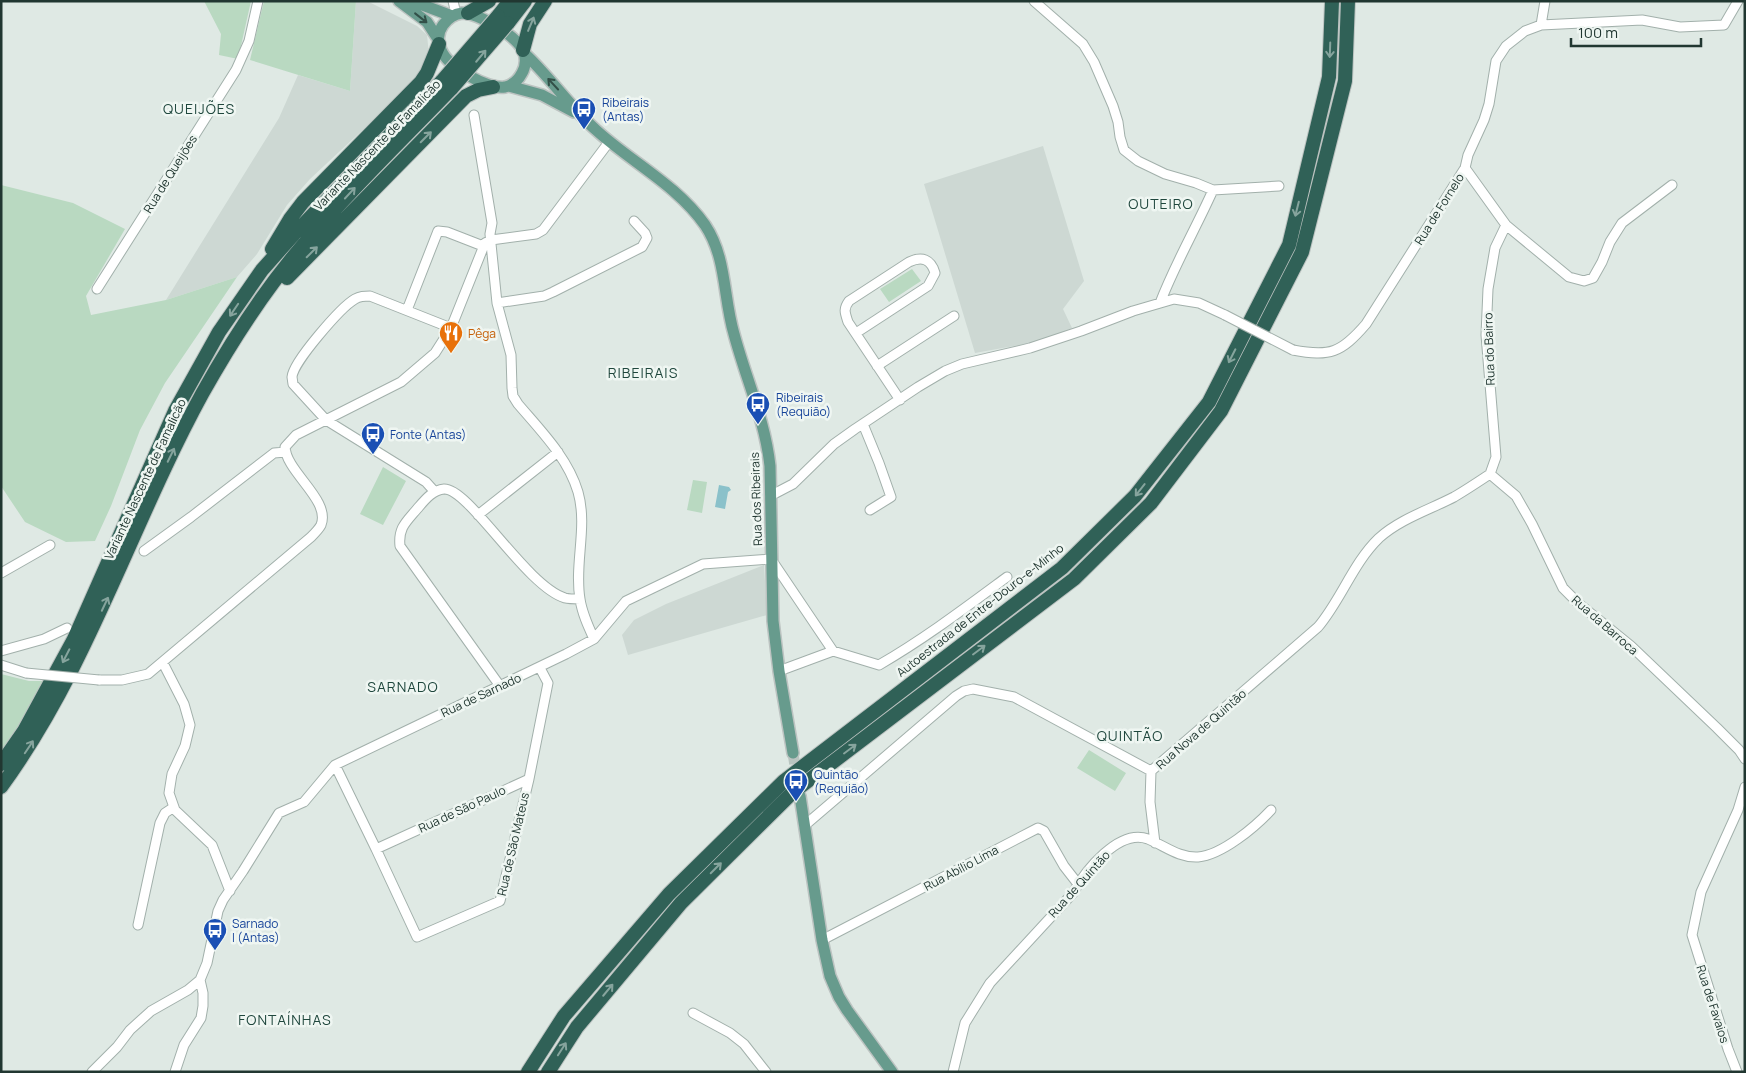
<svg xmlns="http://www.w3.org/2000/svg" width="1746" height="1073" font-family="Manrope,sans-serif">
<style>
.built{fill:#cdd8d3}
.green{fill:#b9d9c1}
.water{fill:#8ac1ca}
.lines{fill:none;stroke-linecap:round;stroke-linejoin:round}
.major-tunnel{stroke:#b9c5c0;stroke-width:11;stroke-dasharray:11 5.5;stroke-linecap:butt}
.minor-casing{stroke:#a2b0ab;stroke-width:11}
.major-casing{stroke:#bcc3c1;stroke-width:14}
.highway-casing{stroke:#bcc3c1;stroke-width:16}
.minor{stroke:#fff;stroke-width:9}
.major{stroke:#679b8d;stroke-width:11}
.highway{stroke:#306157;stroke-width:14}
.minor-bridge-casing{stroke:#a2b0ab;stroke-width:11;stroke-linecap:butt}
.highway-bridge-casing{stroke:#bcc3c1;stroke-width:16;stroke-linecap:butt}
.minor-bridge{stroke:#fff;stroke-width:9}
.highway-bridge{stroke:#306157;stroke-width:14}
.oneway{stroke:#325048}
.oneway2{stroke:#86a49d}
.labels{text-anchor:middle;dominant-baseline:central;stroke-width:5;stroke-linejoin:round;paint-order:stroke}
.transit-label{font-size:12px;fill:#164399;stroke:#eff6f2;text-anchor:start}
.street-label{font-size:12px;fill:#213731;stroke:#eff6f2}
.food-label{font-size:12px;fill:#c56008;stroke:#eff6f2;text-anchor:start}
.neighbourhood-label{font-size:14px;letter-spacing:1px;fill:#1f473d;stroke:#eff6f2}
</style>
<rect width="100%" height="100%" fill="#dfe9e4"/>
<path class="built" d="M 356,1 L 367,1 L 417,26 L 427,35 L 429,55 L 419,74 L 398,97 L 310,179 L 287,205 L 257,254 L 237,277 L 166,300 L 279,118 L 298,75 L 350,91 Z
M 1043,146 L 1084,281 L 1063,309 L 1072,328 L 1042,341 L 975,353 L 924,184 Z
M 764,565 L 767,615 L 628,655 L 622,635 L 634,620 L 666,604 Z"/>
<path class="green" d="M 204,1 L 251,1 L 238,59 L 219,55 L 221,34 Z
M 264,1 L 356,1 L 350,91 L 250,60 Z
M 1,185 L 73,203 L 125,229 L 86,296 L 91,315 L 166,300 L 237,277 L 165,383 L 140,430 L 111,506 L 95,541 L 66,542 L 25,522 L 1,486 Z
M 912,269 L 921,281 L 889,302 L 880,289 Z
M 383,467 L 406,481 L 383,525 L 360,514 Z
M 693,480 L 707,482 L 702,513 L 687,510 Z
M 1,674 L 29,681 L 46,681 L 33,706 L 1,753 Z
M 1089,750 L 1126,773 L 1115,791 L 1077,768 Z"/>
<path class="water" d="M 719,485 L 729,487 L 731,490 L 728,492 L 725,509 L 715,507 Z"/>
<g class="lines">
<path class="major-tunnel" d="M 793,753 L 797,779"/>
<g class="minor-casing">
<path id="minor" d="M 453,1 L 456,14
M 1034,1 L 1083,44 L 1094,62 L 1113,106 L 1118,122 L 1120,137 L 1124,150 L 1138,161 L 1165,174 L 1196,183 L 1213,190
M 1541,25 L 1545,1
M 474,115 L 492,223 L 490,234 L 497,303 L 511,355 L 512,388 L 513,396 L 518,404 C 541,431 568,458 578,492 C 588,527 574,564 580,599 C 582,613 588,626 594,639
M 1465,168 L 1506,225 L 1495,248 L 1488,289 L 1486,335 L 1496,457 L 1490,474
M 1506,225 L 1569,277 L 1584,281 L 1593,278 L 1602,262 L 1610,242 L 1622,223 L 1672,185
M 97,289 L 236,70 L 249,41 L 258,1
M 497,303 L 544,296 L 553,292 L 642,247 L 647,238 L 645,233 L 634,221
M 1160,303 C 1175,264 1196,228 1213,190 L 1279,186
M 407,310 L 438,231 L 447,232 L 483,246
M 856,333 L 928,286 L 935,273 C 931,259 922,256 909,262 L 849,301 C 843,309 845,313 848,322 L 900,400
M 1293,350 C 1330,357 1341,353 1366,324 L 1465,168 L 1468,155 L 1484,120 L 1489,104 L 1496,61 L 1506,46 L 1525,31 L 1541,25 L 1642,20 L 1680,27 L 1724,25 L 1738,1
M 877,366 L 954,316
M 863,424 L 879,463 L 891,497 L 870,510
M 1490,474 L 1516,496 L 1532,524 L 1563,588 L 1578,603 L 1631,646 L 1717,728 L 1739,750 L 1745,759
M 435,492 L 426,482 L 326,420 L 293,384 C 293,384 292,377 292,377 C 293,362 341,307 355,299 C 360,296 364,296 370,296 L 451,328
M 770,496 L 793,484 L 834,444 L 855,429 L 918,387 L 945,371 L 962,364 L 1030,348 L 1081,331 L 1133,311 L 1174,299 L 1199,303 L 1225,315
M 478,515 L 558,452
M 144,551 L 191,517 L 274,453 L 286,452
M 1,573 L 50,545
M 1,651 L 44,639 L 67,628
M 163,663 L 184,704 L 190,725 L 185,746 L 172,774 L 169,793 L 175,810 L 212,845 L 230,891
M 1,665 L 26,673
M 779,671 L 833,651
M 99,680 L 122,680 L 148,674 L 311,537 C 314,534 319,529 321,525 C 331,500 286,472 285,447 L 296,435 L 401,382 L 435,353 L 451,328 L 485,243 L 491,240 L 536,234 L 543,230 L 609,142
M 500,686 L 400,546 C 398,528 406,522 417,509 C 424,501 432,490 444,489 C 469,488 526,586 565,598 C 569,599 575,599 580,599
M 335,765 L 376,849 L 529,779 L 548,683 L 540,668
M 1151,771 L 1318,627 C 1341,600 1353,563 1379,538 C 1400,519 1429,510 1454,497 C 1466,490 1478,482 1490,474
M 1151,771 L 1150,802 L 1155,843
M 804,826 L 956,696 L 964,691 L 973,689 L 1014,697 L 1151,771
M 376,849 L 417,937 L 500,901 L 529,779
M 138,925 L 160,823 L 165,813 L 174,807
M 822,940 L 1038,828 L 1044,831 L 1064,866 L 1078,884
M 693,1013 L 730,1033 L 744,1044 L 766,1072
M 92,1072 L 117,1047 L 130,1030 L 151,1011 L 188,990 L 200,980 L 207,963 L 218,911 L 223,900 L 243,871 L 279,813 L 304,802 L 335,765 L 566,654 L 594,639 L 626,601 L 703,564 L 771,559 L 833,651 L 879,665 C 924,639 965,608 1007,577
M 175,1072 L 184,1045 L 201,1018 L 203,1006 L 203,993 L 200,980
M 953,1072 L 965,1023 L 990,983 L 1073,893 C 1085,871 1119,828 1148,839 C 1165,846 1179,858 1198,857 C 1222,855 1255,827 1271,810
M 1737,1072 L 1728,1049 L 1692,935 L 1701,892 L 1738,810 L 1745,787"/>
</g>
<g class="major-casing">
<path id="major" d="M 399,1 L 427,22 L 438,39
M 412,1 L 452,16
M 462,13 C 478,13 515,35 523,50 C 526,57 526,66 522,73 C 519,79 513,85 505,87 C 488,90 448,67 441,50 C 437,42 438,32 443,25 C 448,18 454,14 462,13 Z
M 524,53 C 550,77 570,107 596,130 C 631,162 677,185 705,225 C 727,258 723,297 734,334 C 746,379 765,420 770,466 L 773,621 L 779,671 L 793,753
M 509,86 L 542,95 L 574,112
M 800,796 L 822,940 L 830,976 L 839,997 L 847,1010 L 892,1072"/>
</g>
<g class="highway-casing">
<path id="highway" d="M 468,13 L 489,1
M 498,16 L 510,1
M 508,23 L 525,1
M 523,50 L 530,24 L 545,1
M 272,249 L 290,219 L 303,202 L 421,82 L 427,73 L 439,44
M 287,278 L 466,96 L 478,90 L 493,87
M 1,764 L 24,731 L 74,639 L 175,411 L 219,332 L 262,270 L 294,234 L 442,81
M 1,787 C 89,666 131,524 202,394 C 231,342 265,289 304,244 C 350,190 402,140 452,88
M 528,1072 L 564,1016 L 669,894 L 784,781 L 1062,568 L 1135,496 L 1209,402 L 1289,245 L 1329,77 L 1332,1
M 548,1072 L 577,1027 L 681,903 L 792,793 L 1074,579 L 1151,503 L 1221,411 L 1302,252 L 1345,81 L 1348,1"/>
</g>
<use href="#minor" class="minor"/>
<use href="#major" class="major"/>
<use href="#highway" class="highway"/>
<g class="minor-bridge-casing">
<path id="minor-bridge" d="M 1225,315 L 1293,350
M 26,673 L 99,680"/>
</g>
<g class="highway-bridge-casing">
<path id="highway-bridge" d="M 442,81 L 498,16
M 452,88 L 508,23"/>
</g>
<use href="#minor-bridge" class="minor-bridge"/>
<use href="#highway-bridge" class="highway-bridge"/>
</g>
<defs><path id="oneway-shaft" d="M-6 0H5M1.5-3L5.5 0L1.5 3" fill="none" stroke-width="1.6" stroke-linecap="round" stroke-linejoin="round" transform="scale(1.25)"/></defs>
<g class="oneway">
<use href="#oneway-shaft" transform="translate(421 18) rotate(38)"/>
<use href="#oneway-shaft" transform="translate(553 84) rotate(-133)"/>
</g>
<g class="oneway2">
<use href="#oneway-shaft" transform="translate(531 24) rotate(-67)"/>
<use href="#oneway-shaft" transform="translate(1330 50) rotate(92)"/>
<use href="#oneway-shaft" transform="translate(481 56) rotate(-50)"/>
<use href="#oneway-shaft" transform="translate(426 137) rotate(-45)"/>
<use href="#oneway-shaft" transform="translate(350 193) rotate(-47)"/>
<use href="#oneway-shaft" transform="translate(1297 209) rotate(104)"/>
<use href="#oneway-shaft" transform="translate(312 252) rotate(-45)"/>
<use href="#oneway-shaft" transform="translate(234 310) rotate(124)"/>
<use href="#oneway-shaft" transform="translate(1232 356) rotate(117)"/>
<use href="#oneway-shaft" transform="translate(171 455) rotate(-64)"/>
<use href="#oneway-shaft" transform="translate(1140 490) rotate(128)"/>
<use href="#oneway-shaft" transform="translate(105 604) rotate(-65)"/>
<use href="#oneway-shaft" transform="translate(979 650) rotate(-37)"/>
<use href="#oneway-shaft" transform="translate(66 656) rotate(117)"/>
<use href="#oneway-shaft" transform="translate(29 747) rotate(-56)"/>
<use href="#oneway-shaft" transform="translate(850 749) rotate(-37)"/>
<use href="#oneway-shaft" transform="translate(716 868) rotate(-45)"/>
<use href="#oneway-shaft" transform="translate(608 990) rotate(-50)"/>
<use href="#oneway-shaft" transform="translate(562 1049) rotate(-57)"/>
</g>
<defs>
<g id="bus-pin" transform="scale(1.25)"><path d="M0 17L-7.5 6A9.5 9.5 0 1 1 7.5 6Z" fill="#1a4fb4" stroke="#eff6f2"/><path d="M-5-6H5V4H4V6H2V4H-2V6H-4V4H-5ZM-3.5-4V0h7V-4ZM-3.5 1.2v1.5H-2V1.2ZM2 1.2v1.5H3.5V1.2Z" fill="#fff"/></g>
<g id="restaurant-pin" transform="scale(1.25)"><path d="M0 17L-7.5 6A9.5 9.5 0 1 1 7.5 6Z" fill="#e8710a" stroke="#eff6f2"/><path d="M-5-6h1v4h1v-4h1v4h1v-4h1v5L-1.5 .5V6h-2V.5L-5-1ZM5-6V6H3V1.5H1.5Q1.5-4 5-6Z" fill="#fff"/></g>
</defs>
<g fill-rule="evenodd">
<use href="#bus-pin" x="584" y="109"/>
<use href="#restaurant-pin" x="451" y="333"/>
<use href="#bus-pin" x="758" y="404"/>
<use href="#bus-pin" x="373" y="434"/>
<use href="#bus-pin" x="796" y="781"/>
<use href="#bus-pin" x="215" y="930"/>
</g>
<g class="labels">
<g class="transit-label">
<text x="602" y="102">Ribeirais<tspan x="602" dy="14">(Antas)</tspan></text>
<text x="776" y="397">Ribeirais<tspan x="776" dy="14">(Requião)</tspan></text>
<text x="390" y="434">Fonte (Antas)</text>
<text x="814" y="774">Quintão<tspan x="814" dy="14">(Requião)</tspan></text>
<text x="232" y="923">Sarnado<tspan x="232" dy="14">I (Antas)</tspan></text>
</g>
<g class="street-label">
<text transform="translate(377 145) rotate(-46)">Variante Nascente de Famalicão</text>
<text transform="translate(170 174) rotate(-58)">Rua de Queijões</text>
<text transform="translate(1439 209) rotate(-58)">Rua de Fornelo</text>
<text transform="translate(1489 349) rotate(-92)">Rua do Bairro</text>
<text transform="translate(145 479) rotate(-65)">Variante Nascente de Famalicão</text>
<text transform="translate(756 499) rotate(-92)">Rua dos Ribeirais</text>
<text transform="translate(980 610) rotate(-38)">Autoestrada de Entre-Douro-e-Minho</text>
<text transform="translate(1605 625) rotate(41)">Rua da Barroca</text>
<text transform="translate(481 695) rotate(-25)">Rua de Sarnado</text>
<text transform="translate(1201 729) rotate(-41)">Rua Nova de Quintão</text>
<text transform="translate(462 809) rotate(-25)">Rua de São Paulo</text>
<text transform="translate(513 844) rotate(-77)">Rua de São Mateus</text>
<text transform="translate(961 868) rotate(-28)">Rua Abílio Lima</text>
<text transform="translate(1079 884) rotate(-48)">Rua de Quintão</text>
<text transform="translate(1713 1004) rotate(72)">Rua de Favaios</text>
</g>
<g class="food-label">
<text x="468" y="333">Pêga</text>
</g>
<g class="neighbourhood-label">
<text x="199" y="108">QUEIJÕES</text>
<text x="1161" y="203">OUTEIRO</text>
<text x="643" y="372">RIBEIRAIS</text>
<text x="403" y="686">SARNADO</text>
<text x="1130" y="735">QUINTÃO</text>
<text x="285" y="1019">FONTAÍNHAS</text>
</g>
</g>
<rect width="1746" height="1073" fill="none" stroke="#213731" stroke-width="5"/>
<path d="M1571 38v8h130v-8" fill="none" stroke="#213731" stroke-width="2.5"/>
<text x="1578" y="38" font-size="15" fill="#213731" stroke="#eff6f2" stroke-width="4" paint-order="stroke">100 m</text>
</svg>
